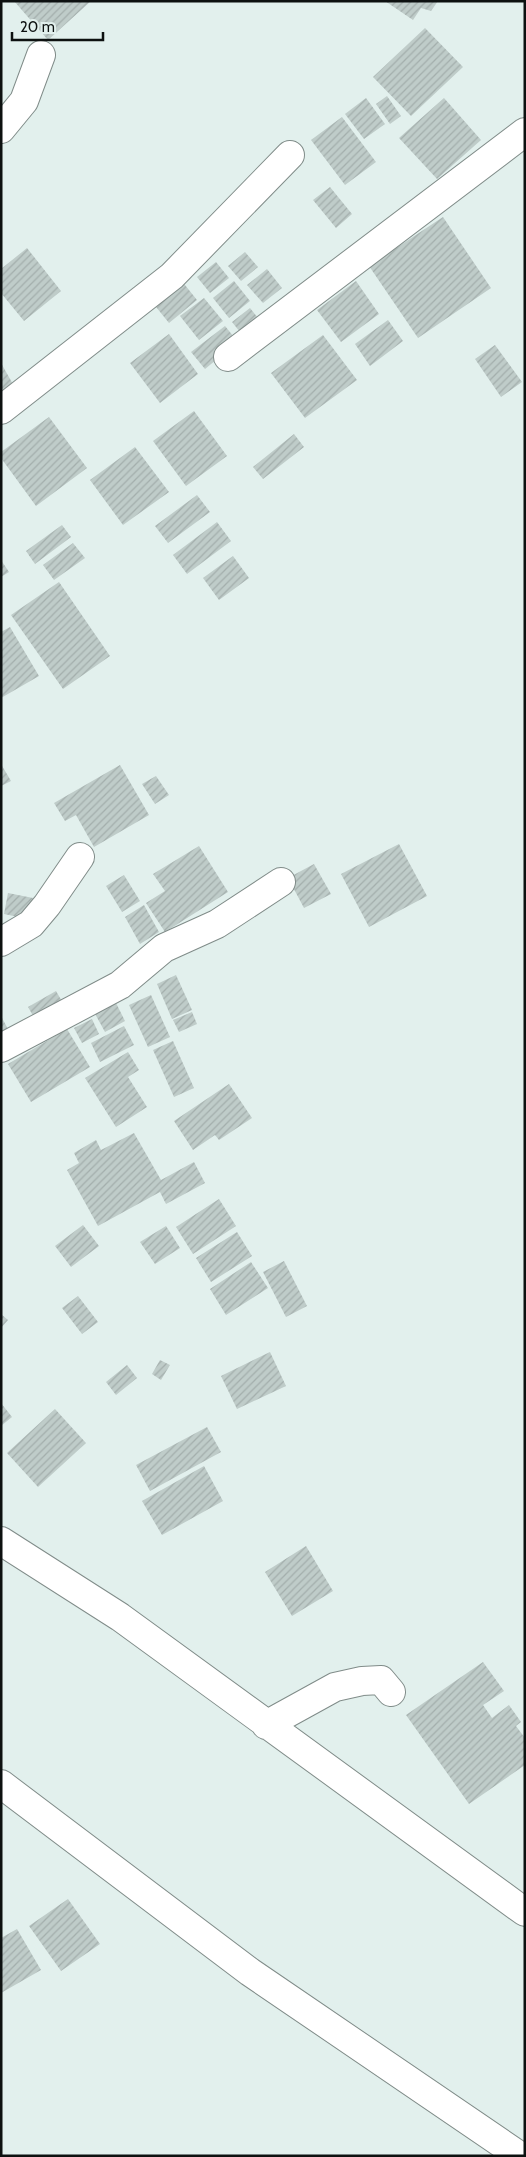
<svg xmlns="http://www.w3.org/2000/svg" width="526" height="2157" font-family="Cabin,sans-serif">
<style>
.building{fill:url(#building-hatch)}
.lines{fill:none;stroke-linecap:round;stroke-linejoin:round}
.minor-casing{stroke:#808c89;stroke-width:30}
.minor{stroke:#fff;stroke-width:28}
</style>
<defs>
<pattern id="building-hatch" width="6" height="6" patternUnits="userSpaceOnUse" patternTransform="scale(1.25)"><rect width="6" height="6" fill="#bfccc9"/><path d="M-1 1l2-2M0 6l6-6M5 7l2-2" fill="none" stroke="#a3aeac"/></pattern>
</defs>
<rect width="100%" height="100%" fill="#e2f0ed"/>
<path class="building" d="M 14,1 L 91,1 L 48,40 Z
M 385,1 L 438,1 L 431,11 L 421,8 L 413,20 Z
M 425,28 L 463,67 L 411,116 L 373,77 Z
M 387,96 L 401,116 L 390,124 L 376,104 Z
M 366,98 L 385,124 L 364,139 L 345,114 Z
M 444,98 L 481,140 L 437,179 L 399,138 Z
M 342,117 L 376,162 L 345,185 L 311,140 Z
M 330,187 L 352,214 L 336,228 L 313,200 Z
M 443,217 L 491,288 L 418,338 L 369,266 Z
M 27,248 L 61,291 L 24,321 L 1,293 L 1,269 Z
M 245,252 L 258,267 L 241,281 L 228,266 Z
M 216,262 L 229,278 L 210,293 L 197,277 Z
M 267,269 L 282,288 L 263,303 L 247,285 Z
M 181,280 L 197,300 L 169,323 L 152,302 Z
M 234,281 L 250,301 L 229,318 L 213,298 Z
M 356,281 L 379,314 L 341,342 L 317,310 Z
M 204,298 L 223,321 L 199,340 L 180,316 Z
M 250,308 L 262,323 L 244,337 L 232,322 Z
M 388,320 L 403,341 L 370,366 L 355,344 Z
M 225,326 L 238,342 L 205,369 L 191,352 Z
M 169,334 L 198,374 L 160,403 L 130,363 Z
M 323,335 L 357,380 L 305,418 L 271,373 Z
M 495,345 L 522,382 L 501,397 L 475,359 Z
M 1,363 L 14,386 L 1,393 Z
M 194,411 L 227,456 L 186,486 L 153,441 Z
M 49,417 L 87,468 L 36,506 L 1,458 L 1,452 Z
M 294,434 L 304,447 L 263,479 L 253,467 Z
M 135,447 L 169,492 L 123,525 L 90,480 Z
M 197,495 L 210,512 L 168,543 L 155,526 Z
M 217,522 L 231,541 L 187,574 L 173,555 Z
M 62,525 L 71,537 L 35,564 L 26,551 Z
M 73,543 L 85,558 L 54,580 L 43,565 Z
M 233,556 L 249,578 L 219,600 L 203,578 Z
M 1,560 L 9,572 L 1,577 Z
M 59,582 L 110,656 L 63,689 L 11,615 Z
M 10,627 L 39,676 L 1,698 L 1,632 Z
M 1,764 L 11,781 L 1,786 Z
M 120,765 L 149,815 L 94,847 L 76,815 L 65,821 L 54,803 Z
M 156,776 L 169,795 L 155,804 L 142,784 Z
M 399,844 L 427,896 L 369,927 L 341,874 Z
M 199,846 L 228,892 L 165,932 L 146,903 L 165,891 L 153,874 Z
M 314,864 L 331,894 L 304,908 L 288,878 Z
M 124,875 L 140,901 L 122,912 L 106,886 Z
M 8,893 L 33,898 L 28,919 L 4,914 Z
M 144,905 L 159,932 L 140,944 L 125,917 Z
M 176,975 L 192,1010 L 172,1019 L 157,984 Z
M 56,991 L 67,1010 L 39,1026 L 28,1007 Z
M 151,995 L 170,1037 L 148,1047 L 129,1005 Z
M 115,1001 L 125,1021 L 105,1032 L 94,1012 Z
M 192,1012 L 197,1024 L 179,1032 L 173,1020 Z
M 1,1016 L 9,1031 L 1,1035 Z
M 92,1019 L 99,1034 L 82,1043 L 74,1028 Z
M 124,1026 L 134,1045 L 100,1062 L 91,1043 Z
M 67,1029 L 90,1067 L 31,1102 L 8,1064 Z
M 173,1041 L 194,1088 L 174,1097 L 153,1050 Z
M 128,1052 L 139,1070 L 128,1077 L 147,1107 L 116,1127 L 85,1078 Z
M 229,1084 L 252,1118 L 219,1140 L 215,1135 L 193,1150 L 174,1121 Z
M 134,1133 L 161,1180 L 194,1162 L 205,1183 L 166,1204 L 160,1192 L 98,1226 L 67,1170 L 79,1163 L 74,1153 L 96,1140 L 101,1150 Z
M 219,1199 L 236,1226 L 193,1254 L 176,1227 Z
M 83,1225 L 99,1246 L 71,1267 L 55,1246 Z
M 166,1226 L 180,1248 L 155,1264 L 140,1242 Z
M 237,1232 L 252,1256 L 211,1282 L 196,1258 Z
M 284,1261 L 307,1306 L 286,1317 L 263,1272 Z
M 251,1262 L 268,1288 L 226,1315 L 210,1289 Z
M 78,1296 L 98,1322 L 82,1334 L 62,1308 Z
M 1,1314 L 8,1320 L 1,1328 Z
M 270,1352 L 286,1386 L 237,1409 L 221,1376 Z
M 160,1360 L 170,1365 L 161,1380 L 152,1374 Z
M 127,1365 L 137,1378 L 116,1395 L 106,1382 Z
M 1,1403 L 12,1417 L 1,1426 Z
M 55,1409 L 86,1443 L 38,1487 L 7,1453 Z
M 207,1427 L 221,1452 L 150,1491 L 136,1465 Z
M 204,1466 L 223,1501 L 162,1535 L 142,1501 Z
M 306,1546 L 333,1591 L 292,1616 L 265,1572 Z
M 483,1662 L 504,1691 L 483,1705 L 492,1718 L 509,1705 L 521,1722 L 516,1726 L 525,1738 L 525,1765 L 469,1804 L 406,1715 Z
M 68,1899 L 100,1944 L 61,1971 L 29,1926 Z
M 17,1929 L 41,1970 L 1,1993 L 1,1938 Z"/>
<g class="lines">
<g class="minor-casing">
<path id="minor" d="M 1,129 L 24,101 L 41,55
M 228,357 L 525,132
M 1,410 L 172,276 L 290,155
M 1,942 L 31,924 L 47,905 L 80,857
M 1,1048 L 120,985 L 164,948 L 217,924 L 281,882
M 1,1541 L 120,1617 L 525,1912
M 266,1725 L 335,1687 L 362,1681 L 381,1680 L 391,1692
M 1,1784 L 250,1972 L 520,2156"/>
</g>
<use href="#minor" class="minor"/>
</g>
<rect width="526" height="2157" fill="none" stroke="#0d1110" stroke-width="5"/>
<path d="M12 32v8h91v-8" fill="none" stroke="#0d1110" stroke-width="2.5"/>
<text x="20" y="32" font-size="15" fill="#0d1110" stroke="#e2f0ed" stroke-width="4" paint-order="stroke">20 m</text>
</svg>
